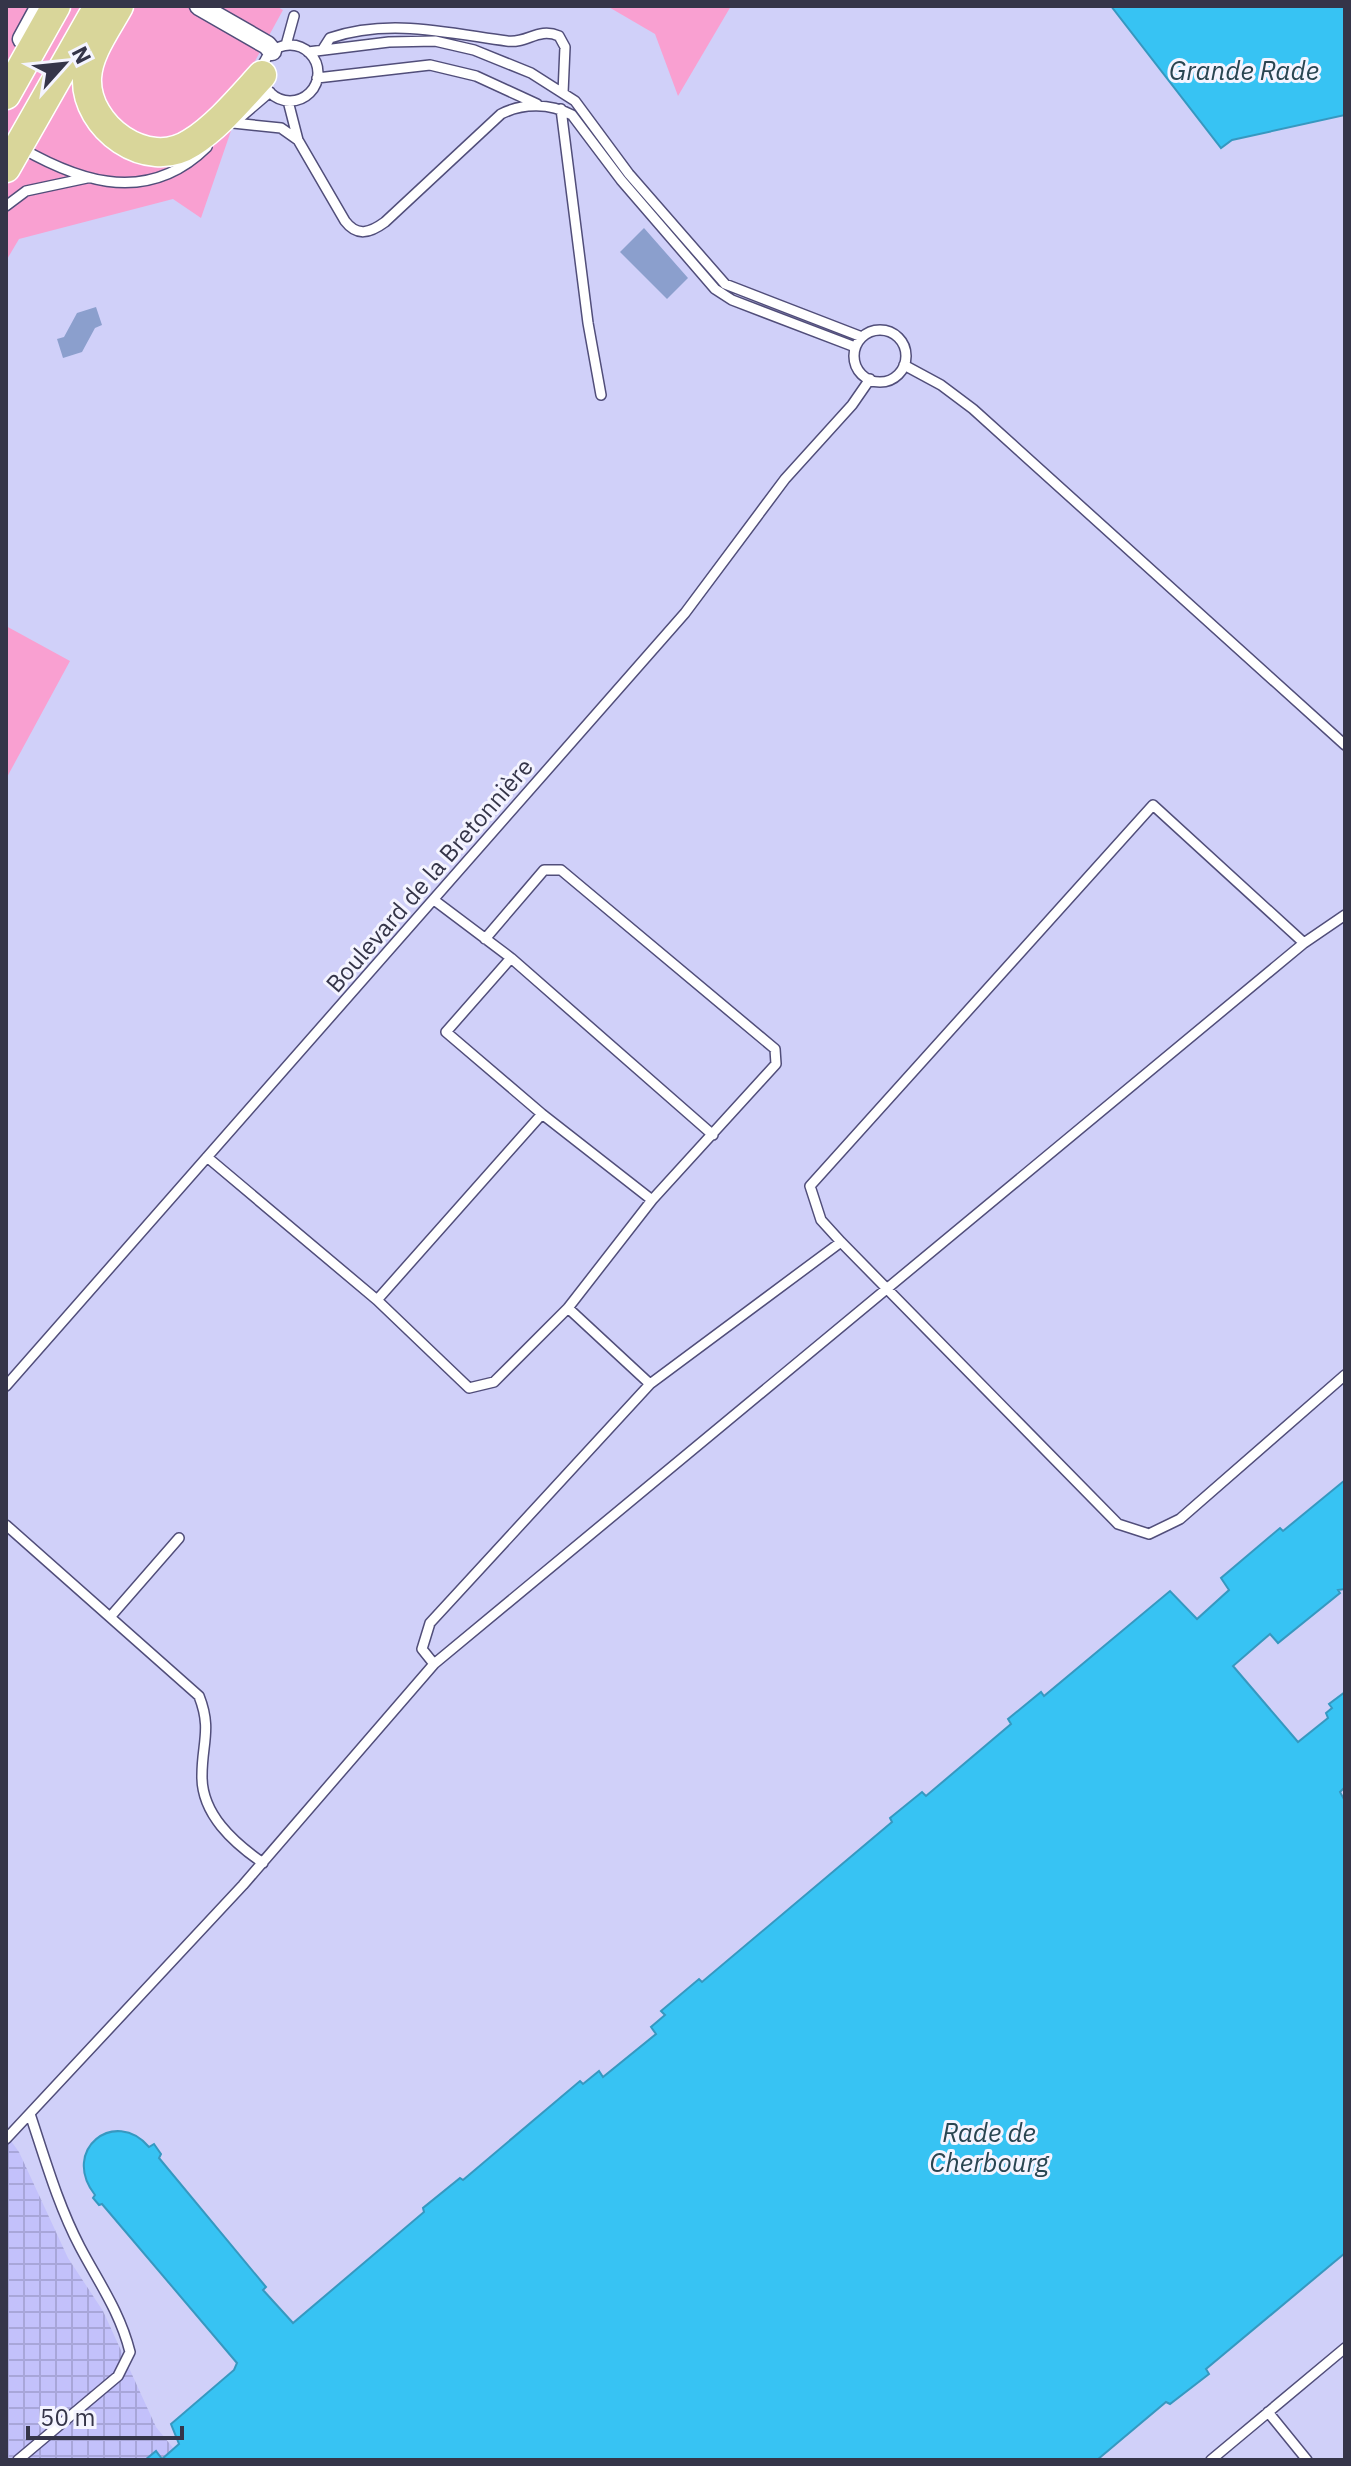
<svg xmlns="http://www.w3.org/2000/svg" width="1351" height="2466" font-family="'IBM Plex Sans',sans-serif">
<style>
.industrial{fill:url(#industrial-grid)}
.green{fill:#f9a0d1}
.water{fill:#37c3f3;stroke:#3698c0;stroke-width:2}
.building{fill:#8b9fcd}
.lines{fill:none;stroke-linecap:round;stroke-linejoin:round}
.lane-casing{stroke:#514e7a;stroke-width:12}
.street-casing{stroke:#514e7a;stroke-width:21}
.primary-casing{stroke:#fff;stroke-width:31}
.lane{stroke:#fff;stroke-width:9}
.street{stroke:#fff;stroke-width:18}
.primary{stroke:#d9d69a;stroke-width:28}
.labels{text-anchor:middle;dominant-baseline:central;stroke-width:6;stroke-linejoin:round;paint-order:stroke}
.street-label{font-size:24px;fill:#353549;stroke:#f4f4ff}
.water-label{font-size:26px;font-style:italic;fill:#294551;stroke:#f4f4ff}
</style>
<defs>
<pattern id="industrial-grid" width="8" height="8" patternUnits="userSpaceOnUse" patternTransform="scale(2)"><rect width="8" height="8" fill="#c3c1fb"/><path d="M0 4h8M4 0v8" fill="none" stroke="#a8a6d9"/></pattern>
</defs>
<rect width="100%" height="100%" fill="#d0d0f9"/>
<path class="industrial" d="M 6,2134 L 19,2152 L 68,2258 L 103,2311 L 156,2427 L 183,2460 L 6,2460 Z"/>
<path class="green" d="M 6,6 L 276,6 L 283,10 L 255,61 L 201,218 L 173,199 L 19,239 L 6,261 Z
M 607,6 L 731,6 L 678,96 L 655,34 Z
M 6,626 L 70,661 L 6,779 Z"/>
<path class="water" d="M 1111,6 L 1345,6 L 1345,115 L 1232,140 L 1221,148 Z
M 1345,1480 L 1345,1589 L 1338,1590 L 1340,1593 L 1278,1643 L 1270,1634 L 1233,1666 L 1298,1742 L 1328,1718 L 1326,1713 L 1332,1708 L 1329,1704 L 1345,1692 L 1345,1787 L 1340,1792 L 1345,1801 L 1345,2253 L 1206,2369 L 1209,2374 L 1170,2404 L 1166,2402 L 1097,2460 L 145,2460 L 156,2451 L 162,2459 L 179,2444 L 171,2424 L 234,2370 L 237,2363 L 102,2204 L 99,2205 L 93,2198 L 95,2195 C 60,2150 115,2107 149,2147 L 154,2144 L 161,2154 L 159,2158 L 266,2287 L 263,2290 L 293,2323 L 424,2212 L 423,2208 L 460,2178 L 463,2180 L 580,2081 L 583,2084 L 599,2071 L 603,2077 L 656,2034 L 651,2027 L 665,2015 L 661,2011 L 699,1979 L 702,1982 L 892,1822 L 890,1818 L 922,1792 L 926,1796 L 1011,1724 L 1008,1719 L 1041,1692 L 1044,1696 L 1170,1591 L 1197,1619 L 1229,1590 L 1221,1578 L 1280,1528 L 1283,1531 Z"/>
<path class="building" d="M 644,228 L 688,278 L 667,299 L 620,252 Z
M 96,307 L 102,325 L 95,328 L 82,352 L 63,358 L 57,339 L 64,337 L 77,313 Z"/>
<g class="lines">
<g class="lane-casing">
<path id="lane" d="M 286,45 L 294,16
M262 73a28 28 0 1 1 56 0a28 28 0 1 1-56 0Z
M 323,49 L 330,38 C 389,18 448,33 507,41 C 527,44 538,27 559,36 L 565,47 L 563,93
M 308,52 L 389,42 L 435,41 L 474,50 L 531,73 L 575,101 L 629,174 L 725,284 L 862,337
M 317,78 L 430,65 L 476,76 L 537,104
M 288,101 L 298,140
M 561,109 L 588,323 L 601,395
M 242,116 L 270,92
M 233,123 L 281,128 L 298,140 L 345,221 C 357,237 370,233 385,222 L 501,114 C 523,103 550,103 572,115 L 621,180 L 715,289 L 732,300 L 855,347
M 6,139 C 71,179 144,209 207,147
M 6,206 L 26,191 L 87,178
M854 356a26 26 0 1 1 52 0a26 26 0 1 1-52 0Z
M 904,365 L 941,385 L 973,409 L 1345,745
M 434,900 L 511,958 L 713,1135
M 1304,943 L 1153,805 L 810,1186 L 821,1220 L 841,1242 L 1118,1524 L 1149,1534 L 1180,1519 L 1345,1375
M 511,958 L 446,1032 L 542,1114 L 652,1200
M 207,1157 L 377,1300 L 469,1388 L 494,1382 L 568,1308 L 652,1200 L 776,1064 L 775,1049 L 561,870 L 544,870 L 485,939
M 377,1300 L 542,1114
M 568,1308 L 650,1384
M 6,1386 L 685,613 L 785,479 L 852,405 L 870,379
M 6,1525 L 199,1696 C 212,1729 202,1743 202,1775 C 201,1814 234,1843 263,1863
M 111,1616 L 179,1538
M 434,1664 L 422,1649 L 430,1623 L 650,1384 L 841,1242
M 6,2139 L 243,1885 L 434,1664 L 1304,943 L 1345,915
M 1268,2412 L 1307,2460
M 18,2460 L 118,2376 L 130,2352 C 120,2312 99,2283 80,2247 C 58,2205 45,2159 30,2114
M 1211,2460 L 1345,2348"/>
</g>
<g class="street-casing">
<path id="street" d="M 199,6 L 267,45 L 272,51
M 22,39 L 40,6"/>
</g>
<g class="primary-casing">
<path id="primary" d="M 119,6 C 107,28 88,53 87,78 C 85,127 147,172 191,143 C 217,127 241,98 262,75
M 6,95 L 56,6
M 6,168 L 92,17"/>
</g>
<use href="#lane" class="lane"/>
<use href="#street" class="street"/>
<use href="#primary" class="primary"/>
</g>
<g class="labels">
<g class="street-label">
<text transform="translate(429 875) rotate(-49)">Boulevard de la Bretonnière</text>
</g>
<g class="water-label">
<text x="1244" y="70">Grande Rade</text>
<text x="989" y="2132">Rade de<tspan x="989" dy="30">Cherbourg</tspan></text>
</g>
</g>
<rect width="1351" height="2466" fill="none" stroke="#353549" stroke-width="16"/>
<g transform="translate(64 64) rotate(63)" stroke="#f4f4ff" stroke-width="6" paint-order="stroke">
<path d="M0-6L14 30L0 20L-14 30Z" fill="#353549"/>
<text y="-12" font-size="22" font-weight="bold" text-anchor="middle" fill="#353549">N</text>
</g>
<path d="M28 2426v12h154v-12" fill="none" stroke="#353549" stroke-width="4"/>
<text x="40" y="2426" font-size="24" fill="#353549" stroke="#f4f4ff" stroke-width="6" paint-order="stroke">50 m</text>
</svg>
